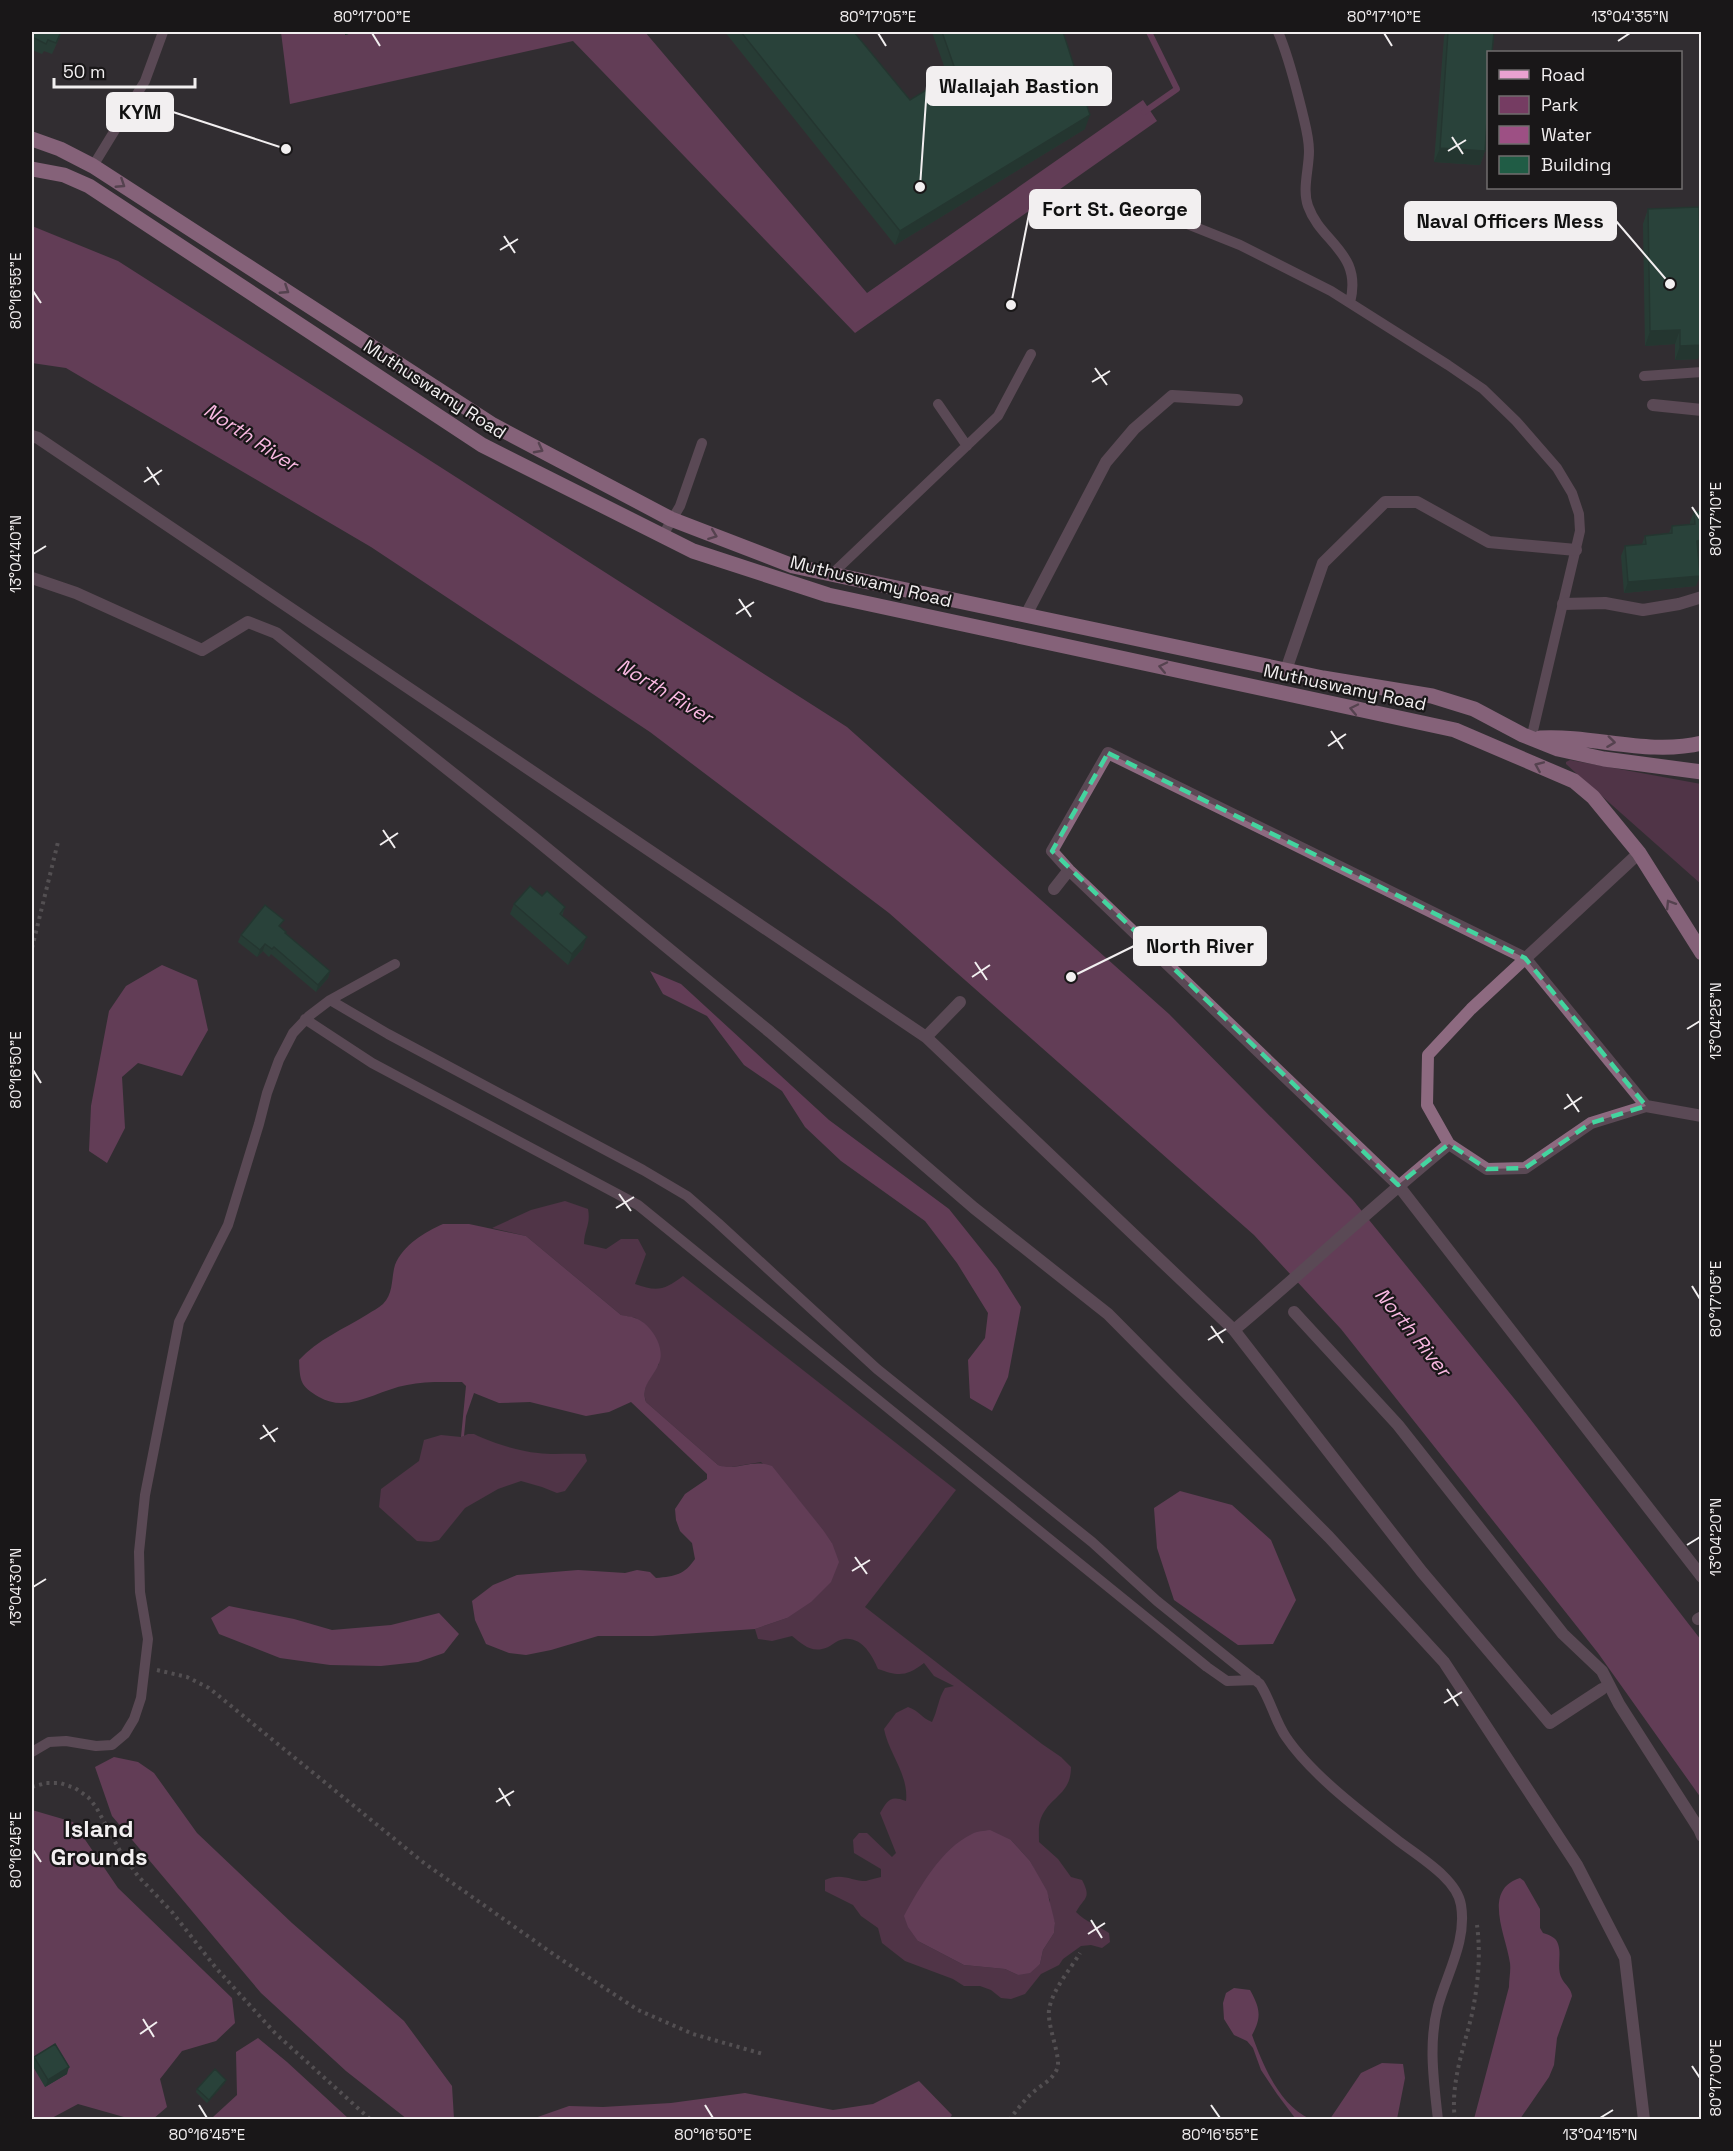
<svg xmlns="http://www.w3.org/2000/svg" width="1733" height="2151" font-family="'Space Grotesk',sans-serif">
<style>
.green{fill:#753c62;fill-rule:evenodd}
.water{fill:#9d5084}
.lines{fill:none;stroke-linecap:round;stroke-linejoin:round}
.stream{stroke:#9d5084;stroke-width:6}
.path{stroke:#7d797b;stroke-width:4;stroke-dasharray:3 4.5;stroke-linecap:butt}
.service{stroke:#8d6a80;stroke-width:10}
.pedestrian{stroke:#8d6a80;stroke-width:12}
.minor{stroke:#8d6a80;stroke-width:12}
.primary{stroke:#eaa2d0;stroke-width:15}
.wall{fill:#1c4f3b}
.shaded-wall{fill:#164030}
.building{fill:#205c45;stroke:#164030;stroke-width:1.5}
.oneway{stroke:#825c74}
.marked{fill:none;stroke:#44d49f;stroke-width:4.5;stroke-dasharray:12 8;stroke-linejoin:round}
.ticks{fill:none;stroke:#f2eff0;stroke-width:2}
.labels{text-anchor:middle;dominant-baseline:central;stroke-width:4.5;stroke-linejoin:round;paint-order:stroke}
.street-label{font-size:18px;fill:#f2eff0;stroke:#191718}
.water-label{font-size:20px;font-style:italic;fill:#f9b8e1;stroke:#191718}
.district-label{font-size:24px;font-weight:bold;fill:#f2eff0;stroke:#191718}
.leader{fill:none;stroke:#f2eff0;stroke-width:2}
.callout-dot{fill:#f2eff0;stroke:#191718;stroke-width:2}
.callout{fill:#f2eff0;stroke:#f2eff0;stroke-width:2}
.callout-label{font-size:20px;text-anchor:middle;font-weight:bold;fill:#111}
.neatline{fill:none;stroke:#f2eff0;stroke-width:2}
.ticks-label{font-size:15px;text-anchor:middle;fill:#f2eff0}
</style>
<rect width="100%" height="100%" fill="#322e31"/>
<path class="green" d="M 1570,760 L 1701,784 L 1701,884 L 1577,774 L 1566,764 L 1566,762 Z
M 565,1201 L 588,1209 C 591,1225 584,1230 584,1244 L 606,1249 L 621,1239 L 638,1239 L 646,1254 L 635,1284 C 657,1292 665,1290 683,1276 L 956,1490 L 865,1607 L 1042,1744 L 1061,1757 L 1071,1767 C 1071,1795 1050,1796 1041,1818 C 1038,1825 1039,1834 1039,1842 L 1058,1859 L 1071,1877 L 1082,1880 C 1092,1899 1084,1897 1076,1912 C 1086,1922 1097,1925 1109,1933 L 1110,1942 L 1102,1948 L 1091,1945 L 1081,1946 L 1063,1959 L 1059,1965 L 1041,1974 L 1025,1994 L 1011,1999 L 1001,1998 L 991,1990 L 980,1986 L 964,1986 L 953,1979 L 905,1961 L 882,1943 L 878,1928 L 861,1916 L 853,1905 L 825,1891 L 825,1880 C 842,1872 851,1881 866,1881 C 870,1880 876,1878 881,1877 L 881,1869 L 854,1853 L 853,1840 L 859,1833 L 867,1833 L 892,1857 L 896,1853 L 880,1813 C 888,1800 890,1795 906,1801 C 909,1775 889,1754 884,1729 L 896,1713 L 908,1707 C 920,1711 921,1718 932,1722 C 938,1710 938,1699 945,1688 L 954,1686 L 934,1676 L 924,1663 C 906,1677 898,1676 878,1669 C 872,1655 862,1637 844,1639 C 836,1640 830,1648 822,1649 C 810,1652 801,1643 792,1636 L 772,1641 L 758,1639 L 755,1629 L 787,1618 L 832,1543 L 798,1499 L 761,1462 L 726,1468 L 718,1465 L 646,1402 C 641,1387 651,1375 659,1364 L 636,1318 L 621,1315 L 526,1236 L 492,1228 L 531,1210 ZM 1011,1840 L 1030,1861 L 1050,1900 L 1050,1909 L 1055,1923 L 1054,1933 L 1043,1950 L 1040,1964 L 1018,1975 L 1005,1969 L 964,1965 L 918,1941 Z
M 468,1434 L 474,1434 C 492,1443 518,1451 538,1453 C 553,1455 569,1453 585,1454 L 587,1461 L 565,1491 L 557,1493 L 542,1487 L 521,1481 L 498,1489 L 465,1508 L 439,1540 L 431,1542 L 417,1541 L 379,1507 L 381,1489 L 419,1461 L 424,1440 L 441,1435 L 461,1437 Z"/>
<path class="water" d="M 281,32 L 345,32 L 345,35 L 356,32 L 645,32 L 867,293 L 1143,100 L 1157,121 L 855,333 L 573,41 L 290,104 Z
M 32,226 L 118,261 L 847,727 L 1169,1014 L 1352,1199 L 1517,1402 L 1701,1640 L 1701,1798 L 1598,1653 L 1341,1329 L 1254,1235 L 889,913 L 650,732 L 371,547 L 66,368 L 32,363 Z
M 162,965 L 197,980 L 208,1030 L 182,1076 L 138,1063 L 122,1077 L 125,1128 L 107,1163 L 89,1151 L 91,1106 L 109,1011 L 126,986 Z
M 650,971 L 681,984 L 829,1120 L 949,1209 L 997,1269 L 1021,1307 L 1008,1377 L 992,1411 L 970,1398 L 968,1360 L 985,1338 L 988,1313 L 957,1263 L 925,1221 L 841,1161 L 805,1127 L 782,1091 L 744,1065 L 707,1016 L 663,994 Z
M 443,1224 L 469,1224 L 526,1236 L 621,1315 C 625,1316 630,1316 635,1318 C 650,1323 666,1347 659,1363 C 654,1377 640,1385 646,1402 L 718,1465 C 736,1472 751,1458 772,1466 L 823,1530 L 832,1543 L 839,1562 L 831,1582 L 811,1602 L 787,1618 L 755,1629 L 653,1636 L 598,1636 L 551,1650 L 526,1655 L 509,1653 L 486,1644 L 475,1620 L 472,1601 L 493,1585 L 517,1575 L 578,1570 L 625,1573 L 637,1570 L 650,1572 L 656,1578 C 676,1576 684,1575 695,1559 L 692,1543 L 680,1531 L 676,1520 L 675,1509 L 685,1494 L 707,1479 L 707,1474 L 631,1402 L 609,1412 L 586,1416 L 530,1402 L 499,1403 L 474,1393 L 466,1416 L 464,1436 L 461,1437 L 466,1386 L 462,1382 C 444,1382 424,1381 407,1385 C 377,1390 348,1414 319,1397 C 300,1386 300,1381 299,1360 C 317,1340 344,1329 368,1314 C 372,1311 379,1308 383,1304 C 394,1293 391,1278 395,1265 C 403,1245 425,1232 443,1224 Z
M 1180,1491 L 1232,1505 L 1271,1540 L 1296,1600 L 1273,1644 L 1238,1645 L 1174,1600 L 1157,1548 L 1154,1508 Z
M 229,1606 L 294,1619 L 332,1630 L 391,1625 L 439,1613 L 459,1634 L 444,1653 L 418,1662 L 381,1666 L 330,1665 L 280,1658 L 219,1634 L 211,1618 Z
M 114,1757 L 138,1762 L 154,1773 L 197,1833 L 292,1923 L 404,2021 L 452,2086 L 454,2119 L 407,2119 L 346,2071 L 261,1993 L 112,1816 L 95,1767 Z
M 32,1810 L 73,1822 L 118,1888 L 232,1998 L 235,2023 L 216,2041 L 182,2051 L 160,2079 L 167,2107 L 153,2119 L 131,2119 L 78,2104 L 50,2119 L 32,2119 Z
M 990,1830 L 1011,1840 L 1030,1861 L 1047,1891 L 1055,1923 L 1054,1933 L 1043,1950 L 1040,1964 L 1030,1973 L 1018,1975 L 1005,1969 L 964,1965 L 918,1941 L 908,1927 L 904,1916 C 919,1888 942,1848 972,1834 C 977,1831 984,1831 990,1830 Z
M 1520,1878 L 1524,1881 L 1540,1909 L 1540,1928 L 1543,1933 C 1549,1935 1556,1937 1558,1944 C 1562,1955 1556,1968 1562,1979 C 1566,1986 1571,1988 1572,1996 L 1557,2038 L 1554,2065 L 1549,2077 L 1520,2119 L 1474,2119 L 1509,1987 C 1509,1979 1511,1971 1510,1963 C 1506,1935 1482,1890 1520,1878 Z
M 1234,1988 L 1250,1990 C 1260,2008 1262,2017 1252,2035 C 1263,2065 1279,2105 1310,2119 L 1295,2118 L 1277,2094 L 1261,2070 L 1253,2048 L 1247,2041 L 1234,2035 L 1224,2019 L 1223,2003 L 1226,1993 Z
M 258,2038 L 287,2062 L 349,2119 L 175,2119 L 213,2117 L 237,2095 L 236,2052 Z
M 1382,2063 L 1403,2064 L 1405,2078 L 1397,2119 L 1330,2119 L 1361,2073 Z
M 919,2081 L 952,2115 L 949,2119 L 532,2119 L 569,2106 L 603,2107 L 671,2103 L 745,2093 L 833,2110 L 873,2104 Z"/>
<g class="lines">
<path class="stream" d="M 1144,112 L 1177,89 L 1149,32"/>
<path class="path" d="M 32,948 L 58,842
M 157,1670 L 187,1677 L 209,1688 L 424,1863 L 556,1956 L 638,2010 L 693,2034 L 763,2054
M 32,1787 L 46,1783 L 60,1783 L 75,1788 L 88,1797 L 96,1807 L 120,1851 L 138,1876 L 172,1912 L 216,1968 L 275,2033 L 371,2120
M 1009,2120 C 1016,2111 1023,2102 1030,2095 C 1039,2086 1052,2081 1057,2069 C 1062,2058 1047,2027 1049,2010 C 1052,1990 1070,1970 1080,1953
M 1455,2120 C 1450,2083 1464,2048 1472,2014 C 1478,1985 1481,1955 1477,1925"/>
<path class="service" d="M 1278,32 C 1289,57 1295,84 1302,111 C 1305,124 1309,137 1309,151 C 1309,169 1302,189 1308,206 C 1321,243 1363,252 1350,303
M 93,166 L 145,81 L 163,32
M 1185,223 L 1240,245 L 1331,291 L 1448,365 L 1483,389 L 1516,421 L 1557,468 L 1572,493 L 1579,514 L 1580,531 L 1531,739
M 1644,376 L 1702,372
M 938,404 L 967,446
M 663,535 L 680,506 L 702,443
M 832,574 L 998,416 L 1031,354
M 330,1000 L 388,1034 L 643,1170 L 687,1196 L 718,1223 L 877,1369 L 1092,1542 L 1157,1601 L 1260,1684 C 1271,1701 1275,1721 1286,1737 C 1311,1774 1360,1811 1396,1839 C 1416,1855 1457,1878 1461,1905 C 1467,1941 1447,1973 1438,2006 C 1428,2043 1434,2083 1438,2120
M 305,1019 L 372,1063 L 638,1205 L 1207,1667 L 1227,1681 L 1256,1680
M 32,1752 L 49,1742 L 66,1741 L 96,1746 L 112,1745 L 125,1734 L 134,1719 L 141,1698 L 148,1639 L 140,1592 L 139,1552 L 145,1495 L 179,1322 L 228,1225 L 259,1124 L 267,1093 L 279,1060 L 293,1033 L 309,1016 L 330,1000 L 395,964"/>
<path class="pedestrian" d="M 32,436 L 38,438 L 926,1037 L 1234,1330 L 1422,1572 L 1550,1723 L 1602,1689
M 1054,889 L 1069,870
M 926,1037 L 960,1002
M 1646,1106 L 1525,958 L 1108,753 L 1052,851 L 1069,870 L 1398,1185 L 1702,1577
M 1449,1144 L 1487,1169 L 1525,1168 L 1591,1123 L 1646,1106 L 1702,1116
M 1234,1330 C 1307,1269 1375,1204 1449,1144 L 1427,1105 L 1428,1055 L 1471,1009 L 1639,853
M 1698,1619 L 1702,1617"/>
<path class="minor" d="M 1653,405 L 1702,410
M 32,578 L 76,593 L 202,650 L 248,622 L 276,633 L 533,837 L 770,1032 L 974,1208 L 1108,1314 L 1329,1537 L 1444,1662 L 1577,1865 L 1625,1958 L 1644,2120
M 1563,604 L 1605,603 L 1643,610 L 1679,604 L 1702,597
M 1026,615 L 1106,462 L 1134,429 L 1172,396 L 1237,400
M 1286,670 L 1323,563 L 1385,502 L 1417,502 L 1489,542 L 1576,550
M 1294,1312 L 1398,1425 L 1563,1634 L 1602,1671 L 1619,1704 L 1699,1829 L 1702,1836"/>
<path class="primary" d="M 32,139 L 60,149 L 93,166 L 493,425 L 671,519 L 793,566 L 1323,678 L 1432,696 L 1474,709 L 1523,735 L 1558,749 L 1604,759 L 1702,772
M 32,169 L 64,175 L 89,186 L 482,445 L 693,551 L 828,595 L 1455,730 L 1574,781 L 1593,797 L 1639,853 L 1702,953
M 1540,738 C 1594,735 1648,756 1702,743"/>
</g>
<path class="wall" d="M 32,32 L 62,32 L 52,54 L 44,51 L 42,54 L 32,50 Z
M 725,32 L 854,32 L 910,100 L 948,77 L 932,32 L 1063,32 L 1085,129 L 895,245 Z
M 1446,32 L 1494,32 L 1485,151 L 1480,165 L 1434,162 L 1444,37 Z
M 1648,209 L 1698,359 L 1675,360 L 1675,344 L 1645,346 L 1643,224 Z
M 1701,511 L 1701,551 L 1698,551 L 1696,586 L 1624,593 L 1621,556 L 1625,546 L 1642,544 L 1645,536 L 1669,533 L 1672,526 L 1690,525 L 1690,522 L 1694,512 Z
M 542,896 L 565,907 L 562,916 L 583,948 L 568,965 L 510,914 L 514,904 Z
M 281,928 L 286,932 L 286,934 L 330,971 L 328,978 L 316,992 L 271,954 L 269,957 L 263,951 L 257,957 L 238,942 L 241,935 Z
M 34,2057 L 67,2074 L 45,2087 L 32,2065 Z
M 225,2083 L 207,2103 L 196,2092 L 197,2089 Z"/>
<path class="shaded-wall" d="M 346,32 L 356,32 L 345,35 Z
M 1090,115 L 1085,129 L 895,245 L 900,231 Z
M 1440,148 L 1485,151 L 1480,165 L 1434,162 Z
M 1680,330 L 1675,344 L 1645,346 L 1650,331 Z
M 1701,345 L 1701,350 L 1698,359 L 1675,360 L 1680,346 Z
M 1701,540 L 1701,551 L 1693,551 L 1697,541 Z
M 1700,576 L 1696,586 L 1624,593 L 1628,582 Z
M 587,937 L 583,948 L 568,965 L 572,954 Z
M 265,944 L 263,951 L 257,957 L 260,950 Z
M 330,971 L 328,978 L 316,992 L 318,985 Z
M 69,2067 L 67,2074 L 45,2087 L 48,2080 Z
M 226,2080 L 225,2083 L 207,2103 L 209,2100 Z"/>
<path class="building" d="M 32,32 L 61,32 L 56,43 L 48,40 L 46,44 L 32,37 Z
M 741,32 L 854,32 L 910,100 L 956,72 L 942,32 L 1063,32 L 1090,115 L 900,231 Z
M 1448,32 L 1494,32 L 1492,52 L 1488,52 L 1488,103 L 1485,151 L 1440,148 Z
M 1699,207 L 1701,282 L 1701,345 L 1680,346 L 1680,330 L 1650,331 L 1648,209 Z
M 1701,511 L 1701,540 L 1697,541 L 1700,576 L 1628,582 L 1625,546 L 1646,544 L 1645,536 L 1672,533 L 1672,526 L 1695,524 L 1694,512 Z
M 530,886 L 542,896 L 547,891 L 565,907 L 560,914 L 587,937 L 572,954 L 514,904 Z
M 265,905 L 284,920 L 279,926 L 286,932 L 285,933 L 330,971 L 318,985 L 274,947 L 272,949 L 265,944 L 260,950 L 241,935 Z
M 55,2044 L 69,2067 L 48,2080 L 34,2057 Z
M 215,2069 L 226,2080 L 209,2100 L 197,2089 Z"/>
<defs><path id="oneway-chevron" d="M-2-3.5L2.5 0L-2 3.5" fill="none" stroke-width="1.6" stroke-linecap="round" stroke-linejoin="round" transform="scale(1.5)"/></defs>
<g class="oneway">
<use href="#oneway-chevron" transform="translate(121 184) rotate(33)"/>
<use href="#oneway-chevron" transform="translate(285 290) rotate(33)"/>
<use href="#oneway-chevron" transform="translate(539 449) rotate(28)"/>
<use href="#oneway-chevron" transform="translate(713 535) rotate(21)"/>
<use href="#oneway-chevron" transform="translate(1163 667) rotate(-168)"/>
<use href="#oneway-chevron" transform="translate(1354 709) rotate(-168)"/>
<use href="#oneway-chevron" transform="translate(1611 742) rotate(7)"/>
<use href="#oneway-chevron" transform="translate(1539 766) rotate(-157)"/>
<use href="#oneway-chevron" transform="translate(1670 904) rotate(-122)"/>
</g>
<path d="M0 0H1733V2151H0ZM 1108,753 L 1525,958 L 1646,1106 L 1591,1123 L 1525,1168 L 1487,1169 L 1449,1144 L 1398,1185 L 1052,851 Z" fill="#322e31" fill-opacity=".55" fill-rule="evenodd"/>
<path class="marked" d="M 1108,753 L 1525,958 L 1646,1106 L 1591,1123 L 1525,1168 L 1487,1169 L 1449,1144 L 1398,1185 L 1052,851 Z"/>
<path class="ticks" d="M 372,33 L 380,46M 878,33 L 886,46M 1384,33 L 1392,46M 1618,41 L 1630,33M 1452,137 L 1463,154M 1448,151 L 1466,140M 504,236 L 515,253M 500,250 L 518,239M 33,291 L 41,303M 1095,368 L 1107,385M 1092,382 L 1110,371M 147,467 L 159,485M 144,482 L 162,470M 1692,507 L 1700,519M 33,554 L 46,546M 739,599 L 751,617M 736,614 L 754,602M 1331,731 L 1343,749M 1328,746 L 1346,734M 383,830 L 395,848M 380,845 L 398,833M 975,962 L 987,980M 972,977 L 990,965M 1687,1029 L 1700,1021M 33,1070 L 41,1083M 1567,1094 L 1579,1112M 1564,1109 L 1582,1097M 619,1194 L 631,1211M 616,1208 L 634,1197M 1692,1286 L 1700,1299M 1211,1326 L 1223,1343M 1208,1340 L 1226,1329M 263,1425 L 275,1442M 260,1439 L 278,1428M 1687,1545 L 1700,1537M 855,1557 L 867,1574M 852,1571 L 870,1560M 33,1587 L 46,1579M 1447,1689 L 1458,1706M 1444,1703 L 1462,1692M 499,1788 L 510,1806M 496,1802 L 514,1791M 33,1850 L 41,1862M 1091,1920 L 1102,1938M 1088,1934 L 1105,1923M 143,2019 L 154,2037M 140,2034 L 157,2022M 1692,2066 L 1700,2078M 199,2105 L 207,2118M 705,2105 L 713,2118M 1211,2105 L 1220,2118M 1600,2118 L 1613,2110"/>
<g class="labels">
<g class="street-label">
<text transform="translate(435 389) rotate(33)">Muthuswamy Road</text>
<text transform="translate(871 581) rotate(14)">Muthuswamy Road</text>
<text transform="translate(1345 687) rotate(12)">Muthuswamy Road</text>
</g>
<g class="water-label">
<text transform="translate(251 437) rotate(33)">North River</text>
<text transform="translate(665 691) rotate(31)">North River</text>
<text transform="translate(1413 1332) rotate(51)">North River</text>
</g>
<g class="district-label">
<text x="99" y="1828">Island<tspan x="99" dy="28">Grounds</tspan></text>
</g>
</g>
<path class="leader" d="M920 187L927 86M286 149L173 112M1011 305L1030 209M1670 284L1616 221M1071 977L1134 946"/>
<g class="callout-dot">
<circle cx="920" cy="187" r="6"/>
<circle cx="286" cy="149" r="6"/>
<circle cx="1011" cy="305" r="6"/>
<circle cx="1670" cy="284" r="6"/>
<circle cx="1071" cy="977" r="6"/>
</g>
<g class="callout">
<rect x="927" y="67" width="184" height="38" rx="6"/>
<rect x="107" y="93" width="66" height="38" rx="6"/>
<rect x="1030" y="190" width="170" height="38" rx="6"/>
<rect x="1405" y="202" width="211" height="38" rx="6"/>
<rect x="1134" y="927" width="132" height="38" rx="6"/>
</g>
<g class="callout-label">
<text x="1019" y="93">Wallajah Bastion</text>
<text x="140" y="119">KYM</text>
<text x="1115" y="216">Fort St. George</text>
<text x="1510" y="228">Naval Officers Mess</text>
<text x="1200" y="953">North River</text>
</g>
<rect width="1733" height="2151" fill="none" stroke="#191718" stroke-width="66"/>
<rect x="1487" y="51" width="195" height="138" fill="#191718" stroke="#706d6e" stroke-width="1.5"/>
<rect x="1499" y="70" width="30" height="9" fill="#eaa2d0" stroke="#706d6e" stroke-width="1.5"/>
<text x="1541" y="81" font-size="18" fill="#f2eff0">Road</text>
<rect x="1499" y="96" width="30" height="18" fill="#753c62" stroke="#706d6e" stroke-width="1.5"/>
<text x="1541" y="111" font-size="18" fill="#f2eff0">Park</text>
<rect x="1499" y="126" width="30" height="18" fill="#9d5084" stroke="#706d6e" stroke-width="1.5"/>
<text x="1541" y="141" font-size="18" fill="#f2eff0">Water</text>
<rect x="1499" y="156" width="30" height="18" fill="#205c45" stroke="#706d6e" stroke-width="1.5"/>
<text x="1541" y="171" font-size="18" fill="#f2eff0">Building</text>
<path d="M54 78v9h141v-9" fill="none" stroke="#f2eff0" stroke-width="3"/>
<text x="63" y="78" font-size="18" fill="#f2eff0" stroke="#191718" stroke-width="4.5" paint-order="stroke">50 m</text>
<rect x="33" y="33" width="1667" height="2085" class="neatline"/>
<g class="ticks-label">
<text x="372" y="22">80°17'00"E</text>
<text x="878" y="22">80°17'05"E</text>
<text x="1384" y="22">80°17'10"E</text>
<text x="1630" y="22">13°04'35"N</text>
<text transform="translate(16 291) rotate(-90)" y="5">80°16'55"E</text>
<text transform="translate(1716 519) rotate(-90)" y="5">80°17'10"E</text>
<text transform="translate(16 554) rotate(-90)" y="5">13°04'40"N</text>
<text transform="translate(1716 1021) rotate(-90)" y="5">13°04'25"N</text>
<text transform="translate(16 1070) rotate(-90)" y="5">80°16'50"E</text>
<text transform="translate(1716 1299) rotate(-90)" y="5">80°17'05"E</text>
<text transform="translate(1716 1537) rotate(-90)" y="5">13°04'20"N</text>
<text transform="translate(16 1587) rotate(-90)" y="5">13°04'30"N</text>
<text transform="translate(16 1850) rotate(-90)" y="5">80°16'45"E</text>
<text transform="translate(1716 2078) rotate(-90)" y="5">80°17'00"E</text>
<text x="207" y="2140">80°16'45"E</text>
<text x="713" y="2140">80°16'50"E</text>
<text x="1220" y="2140">80°16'55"E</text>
<text x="1600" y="2140">13°04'15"N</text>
</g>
</svg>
